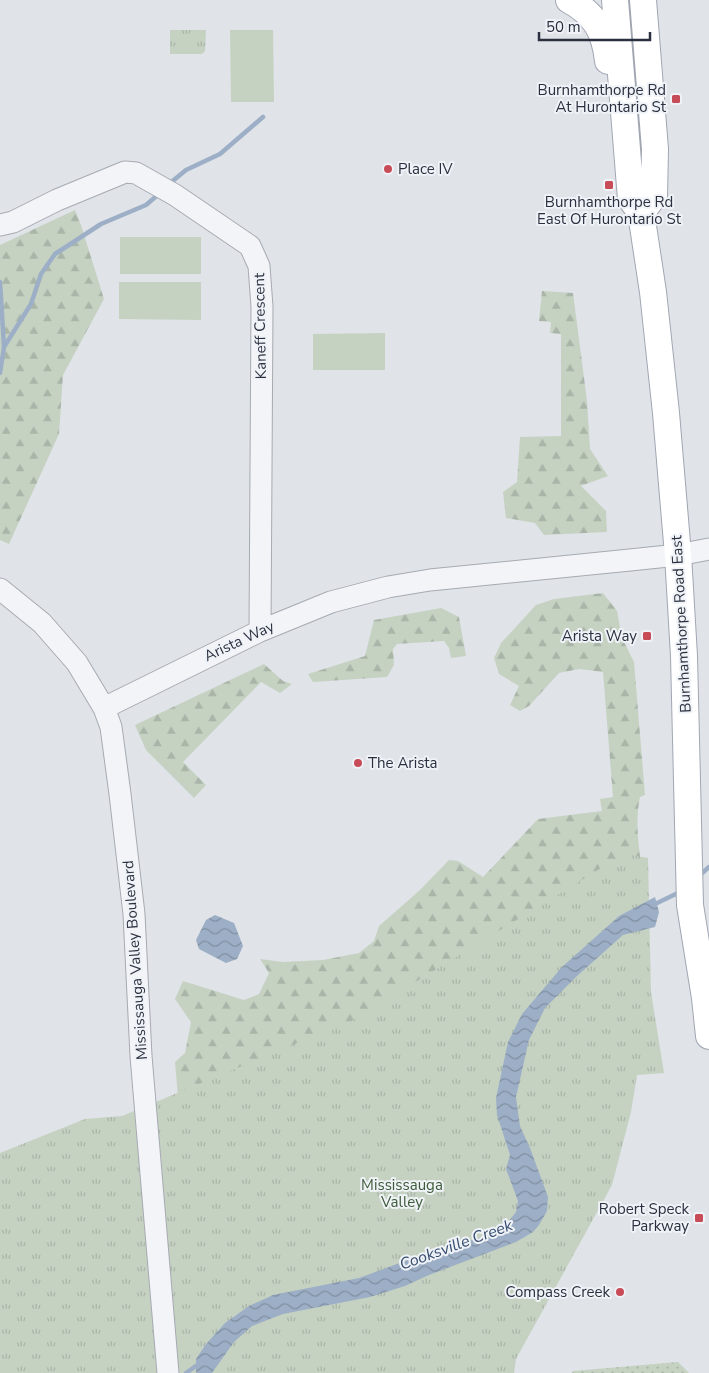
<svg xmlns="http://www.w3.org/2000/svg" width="709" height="1373" font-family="'Nunito Sans',sans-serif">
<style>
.grass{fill:url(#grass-dots)}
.forest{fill:url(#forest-firs)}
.park{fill:url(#park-tufts)}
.pitch{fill:#c5d2c2}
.water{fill:url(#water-waves)}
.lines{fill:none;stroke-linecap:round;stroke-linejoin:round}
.stream{stroke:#9dafc6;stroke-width:4.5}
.minor-casing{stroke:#a6aab2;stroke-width:23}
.major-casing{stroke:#a0a7b3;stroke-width:28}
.minor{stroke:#f3f4f7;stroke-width:21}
.major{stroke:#fff;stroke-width:26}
.poi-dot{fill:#c74c57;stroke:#eff2f6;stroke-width:2}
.labels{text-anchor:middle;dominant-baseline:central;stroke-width:4;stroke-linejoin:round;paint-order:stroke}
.poi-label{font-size:15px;fill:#2a303f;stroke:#eff2f6;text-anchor:end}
.street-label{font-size:15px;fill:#2a303f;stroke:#eff2f6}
.park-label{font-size:15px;fill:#3c5a38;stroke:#eff2f6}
.water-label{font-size:16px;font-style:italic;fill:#364d70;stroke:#eff2f6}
</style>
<defs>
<pattern id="grass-dots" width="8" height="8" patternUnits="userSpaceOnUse" patternTransform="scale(1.25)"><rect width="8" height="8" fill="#c5d2c2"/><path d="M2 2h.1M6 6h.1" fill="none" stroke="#a9b5a8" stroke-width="1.8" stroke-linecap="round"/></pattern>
<pattern id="forest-firs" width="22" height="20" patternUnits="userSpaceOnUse" patternTransform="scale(1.25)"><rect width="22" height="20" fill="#c5d2c2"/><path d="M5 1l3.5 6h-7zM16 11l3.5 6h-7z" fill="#a9b5a8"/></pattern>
<pattern id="park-tufts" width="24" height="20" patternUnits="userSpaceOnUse" patternTransform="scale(1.25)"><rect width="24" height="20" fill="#c5d2c2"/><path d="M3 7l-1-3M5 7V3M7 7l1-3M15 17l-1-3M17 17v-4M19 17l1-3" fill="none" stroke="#a9b5a8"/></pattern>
<pattern id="water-waves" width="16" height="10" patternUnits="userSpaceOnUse" patternTransform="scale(1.25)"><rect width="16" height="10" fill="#9dafc6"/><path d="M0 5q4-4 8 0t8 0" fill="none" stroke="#808fa2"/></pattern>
</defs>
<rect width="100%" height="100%" fill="#e0e3e8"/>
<path class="grass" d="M 678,1362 L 689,1373 L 572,1373 L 573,1371 Z"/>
<path class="forest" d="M 75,210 L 81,225 L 104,299 L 63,375 L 59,434 L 9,544 L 0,540 L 0,245 Z
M 542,291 L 573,293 L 587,401 L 590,449 L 608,476 L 581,486 L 606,511 L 607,532 L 544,535 L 535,523 L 506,518 L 503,492 L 517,482 L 520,437 L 561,436 L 561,334 L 550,333 L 551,322 L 539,321 Z
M 603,593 L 617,611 L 622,638 L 634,662 L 645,795 L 640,797 C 634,826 640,854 644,883 L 184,1167 L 175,1062 L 185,1053 L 191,1022 L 175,999 L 183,981 L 244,1000 L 259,994 L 269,973 L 260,959 L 283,962 L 323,960 L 359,953 L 374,941 L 379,926 L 420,890 L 449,860 L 458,861 L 483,877 L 538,819 L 602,811 L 600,799 L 613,797 L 603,672 L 579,669 L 559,673 L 529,706 L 520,711 L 510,705 L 519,686 L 499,674 L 494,658 L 501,643 L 536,605 L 554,599 Z
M 441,608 L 459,617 L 466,656 L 451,658 L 449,648 L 444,641 L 397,644 L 393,649 L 394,665 L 387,677 L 313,682 L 308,674 L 365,656 L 374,620 Z
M 264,664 L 283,681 L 292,684 L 280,693 L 261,682 L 183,762 L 206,785 L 194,798 L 146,750 L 135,725 Z"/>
<path class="park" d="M 170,30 L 206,30 L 205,51 L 202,54 L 170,54 Z
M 624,854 L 648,858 L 651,992 L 664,1073 L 637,1075 L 631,1112 L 612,1185 L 516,1359 L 514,1373 L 0,1373 L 0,1153 L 85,1119 L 122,1116 L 355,1019 Z"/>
<path class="pitch" d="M 230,30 L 273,30 L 274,102 L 231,102 Z
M 120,237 L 201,237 L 201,274 L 120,274 Z
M 119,282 L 201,282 L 201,320 L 119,319 Z
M 385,333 L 385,370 L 313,370 L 313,334 Z"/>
<path class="water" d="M 655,897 L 659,912 L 655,927 L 623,935 L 577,976 L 545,1008 L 529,1040 L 516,1097 L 520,1126 L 530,1148 L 548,1197 L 547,1211 L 539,1225 L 533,1232 L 516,1242 L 429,1275 L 405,1286 L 370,1297 L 283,1314 L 252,1326 L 234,1342 L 212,1373 L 196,1373 L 196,1359 L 206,1344 L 225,1323 L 249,1306 L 273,1295 L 359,1278 L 424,1254 L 489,1235 L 504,1227 L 516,1212 L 518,1201 L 506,1169 L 510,1155 L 497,1115 L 496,1098 L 508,1042 L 522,1014 L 562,967 L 619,916 Z
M 215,915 L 234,923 L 243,946 L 237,959 L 226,963 L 199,949 L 196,940 L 206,920 Z"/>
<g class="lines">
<path class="stream" d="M 169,184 L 186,170 L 220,154 L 263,117
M 0,282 L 4,347
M 0,373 L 4,347 L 31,304 L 41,274 L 55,254 L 101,224 L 146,205 L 160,193
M 699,876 L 709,867
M 653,905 L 682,891
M 186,1373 L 200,1363"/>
<g class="minor-casing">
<path id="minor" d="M 0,225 L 13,222 L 57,200 L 125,172 L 136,173 L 175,195 L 250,246 L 259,266 L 262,307 L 260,631
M 0,589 L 42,623 L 77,663 L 104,708 L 111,727 L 120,794 L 134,914 L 141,1056 L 168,1373
M 104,708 L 260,631 L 331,602 L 388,587 L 430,580 L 630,560 L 678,555 L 709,549"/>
</g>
<g class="major-casing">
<path id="major" d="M 569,0 C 595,14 605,32 608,61
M 615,0 L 631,199 L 641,213 L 653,292 L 666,413 L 678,555 L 684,656 L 690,905 L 705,998 L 709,1036
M 641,213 L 654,196 L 655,149 L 643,0"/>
</g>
<use href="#minor" class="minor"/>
<use href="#major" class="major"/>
</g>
<g class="poi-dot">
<rect x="671" y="94" width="10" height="10" rx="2.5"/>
<circle cx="388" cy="169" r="5"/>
<rect x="604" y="180" width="10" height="10" rx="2.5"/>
<rect x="642" y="631" width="10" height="10" rx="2.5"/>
<circle cx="358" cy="763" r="5"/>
<rect x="694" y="1213" width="10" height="10" rx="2.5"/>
<circle cx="620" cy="1292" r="5"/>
</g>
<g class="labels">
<g class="poi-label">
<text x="666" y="90">Burnhamthorpe Rd<tspan x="666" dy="17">At Hurontario St</tspan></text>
<text x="398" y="169" text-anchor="start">Place IV</text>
<text x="609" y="202" text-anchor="middle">Burnhamthorpe Rd<tspan x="609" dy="17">East Of Hurontario St</tspan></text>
<text x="637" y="636">Arista Way</text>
<text x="368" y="763" text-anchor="start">The Arista</text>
<text x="689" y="1209">Robert Speck<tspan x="689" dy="17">Parkway</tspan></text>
<text x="610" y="1292">Compass Creek</text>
</g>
<g class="street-label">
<text transform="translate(260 326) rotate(-91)">Kaneff Crescent</text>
<text transform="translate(681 624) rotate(-93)">Burnhamthorpe Road East</text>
<text transform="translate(239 641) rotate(-25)">Arista Way</text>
<text transform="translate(135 960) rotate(-94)">Mississauga Valley Boulevard</text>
</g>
<g class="park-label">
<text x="402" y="1185">Mississauga<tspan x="402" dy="17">Valley</tspan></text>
</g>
<g class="water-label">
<text transform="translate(456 1245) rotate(-20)">Cooksville Creek</text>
</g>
</g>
<path d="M539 32v8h111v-8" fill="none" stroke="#2a303f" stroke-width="2.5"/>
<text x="546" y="32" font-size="15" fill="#2a303f" stroke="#eff2f6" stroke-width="4" paint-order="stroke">50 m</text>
</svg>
